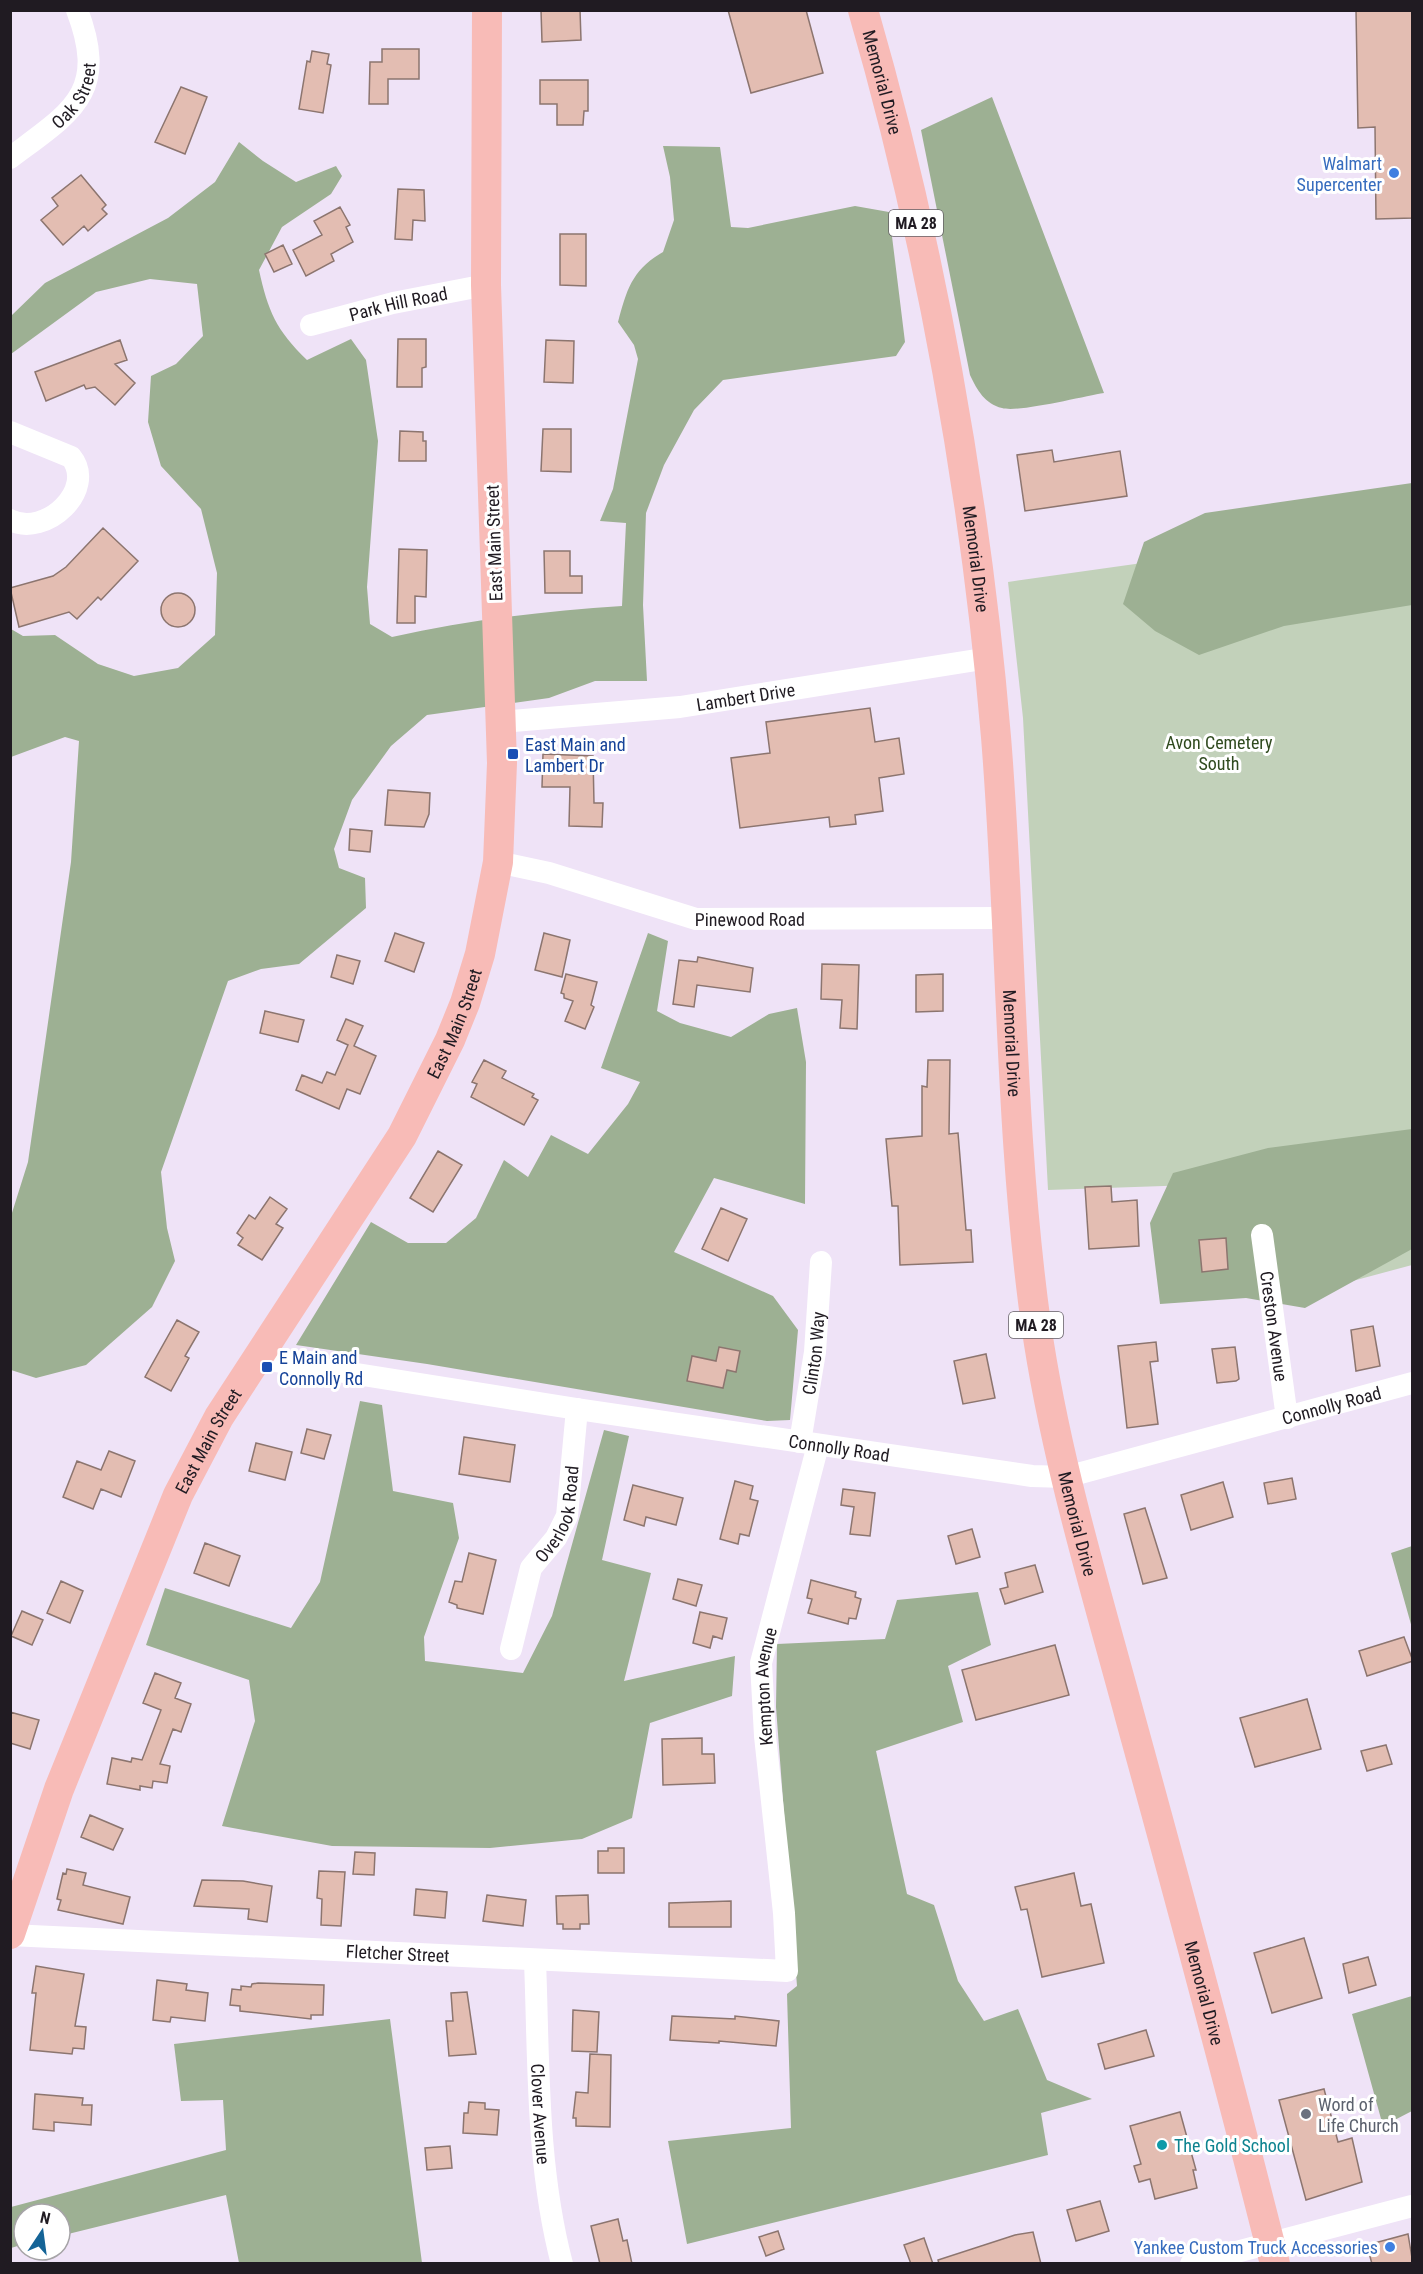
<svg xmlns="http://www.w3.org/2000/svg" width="1423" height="2274" font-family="'Roboto Condensed',sans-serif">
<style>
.green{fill:#c2d1ba}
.forest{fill:#9db093}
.building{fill:#e3bdb2;stroke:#8c756f;stroke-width:1.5}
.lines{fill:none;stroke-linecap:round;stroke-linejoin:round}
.minor{stroke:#fff;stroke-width:22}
.major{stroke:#f8bbb7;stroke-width:30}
.shop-dot{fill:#3f7fe0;stroke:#fff;stroke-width:2}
.transit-dot{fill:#1a4fb4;stroke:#fff;stroke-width:2}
.worship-dot{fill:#6b7280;stroke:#fff;stroke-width:2}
.culture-dot{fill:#0f9aa8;stroke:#fff;stroke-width:2}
.labels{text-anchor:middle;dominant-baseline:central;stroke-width:6;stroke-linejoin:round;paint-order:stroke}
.shield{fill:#fff;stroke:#635f64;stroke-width:1.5}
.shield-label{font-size:16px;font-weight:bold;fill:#201b22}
.street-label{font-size:18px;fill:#201b22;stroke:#fff}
.shop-label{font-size:18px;fill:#366cbe;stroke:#fff;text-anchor:end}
.park-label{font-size:18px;fill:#2f4a1e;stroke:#fff}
.transit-label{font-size:18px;fill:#164399;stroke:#fff;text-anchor:start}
.worship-label{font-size:18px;fill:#5b616d;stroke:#fff;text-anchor:start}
.culture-label{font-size:18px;fill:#0d838f;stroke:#fff;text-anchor:start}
</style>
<rect width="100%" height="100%" fill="#efe3f7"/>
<path class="green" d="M 1412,525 L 1412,1265 L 1293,1297 L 1250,1183 L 1048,1190 L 1023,718 L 1008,582 Z"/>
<path class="forest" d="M 992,97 L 1104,393 C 1084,396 1018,413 1002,408 C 985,404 977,390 970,375 L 921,130 Z
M 239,142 L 263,161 L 296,182 L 336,166 L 342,176 L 331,194 L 282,227 L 259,270 C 268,311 276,330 307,360 L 351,339 L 366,360 L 378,441 L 367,587 L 370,624 L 392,637 C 469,620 544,611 622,606 L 626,523 L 600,521 L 613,489 L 638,359 L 634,345 L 618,322 C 627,289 632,270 663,252 L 674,220 L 670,177 L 663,146 L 720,147 L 731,227 L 748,228 L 855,206 L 889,212 L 905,342 L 896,356 L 723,380 L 694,410 L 664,465 L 646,513 L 643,605 L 647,681 L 595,681 L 549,698 L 427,715 L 391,746 L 352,800 L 334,849 L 339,868 L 365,878 L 366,908 L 299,964 L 261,969 L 228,981 L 161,1172 L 167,1228 L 175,1261 L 152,1307 L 86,1365 L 36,1378 L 11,1370 L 11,1216 L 28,1162 L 71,862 L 79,741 L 65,737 L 11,757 L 11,629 L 23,636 L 55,635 L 98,664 L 134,676 L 178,668 L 215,635 L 217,573 L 201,509 L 161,466 L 148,422 L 151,376 L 176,364 L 203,336 L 197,284 L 150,279 L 96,292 L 11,354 L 11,316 L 45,283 L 168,218 L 215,182 Z
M 1412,483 L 1412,605 L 1284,626 L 1199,655 L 1155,631 L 1123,604 L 1144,542 L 1205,513 Z
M 648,933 L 668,941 L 657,1011 L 680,1023 L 731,1037 L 769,1014 L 797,1008 L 806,1062 L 805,1204 L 714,1178 L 674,1252 L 773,1296 L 798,1330 L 790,1420 L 767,1421 L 427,1364 L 296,1345 L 371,1222 L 408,1243 L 446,1243 L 476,1218 L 504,1160 L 528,1177 L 551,1135 L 588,1154 L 628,1104 L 640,1082 L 601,1068 Z
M 1412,1129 L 1412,1249 L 1305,1308 L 1246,1298 L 1160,1304 L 1150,1223 L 1173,1173 L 1268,1148 Z
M 360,1401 L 382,1405 L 393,1491 L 453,1503 L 459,1538 L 424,1637 L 425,1661 L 523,1673 L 552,1616 L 604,1430 L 629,1436 L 602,1560 L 651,1573 L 624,1681 L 735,1656 L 732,1696 L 650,1723 L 632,1818 L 582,1839 L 490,1848 L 332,1846 L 222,1826 L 255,1721 L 249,1680 L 146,1645 L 165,1588 L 291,1628 L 320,1582 Z
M 1412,1546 L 1412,1628 L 1391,1553 Z
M 978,1592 L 991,1645 L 948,1666 L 963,1722 L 876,1751 L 907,1894 L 934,1905 L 958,1981 L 984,2021 L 1018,2009 L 1047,2080 L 1092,2099 L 1041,2113 L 1048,2155 L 687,2244 L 668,2141 L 791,2128 L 787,1994 L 797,1986 L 776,1707 L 777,1644 L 885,1639 L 897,1600 Z
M 1412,1996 L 1412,2111 L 1383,2126 L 1352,2014 Z
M 390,2019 L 422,2263 L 239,2263 L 226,2195 L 60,2236 L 60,2214 L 24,2214 L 24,2244 L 11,2248 L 11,2207 L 226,2150 L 223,2100 L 181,2101 L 174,2044 Z"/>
<path class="building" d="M 541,10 L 580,10 L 581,40 L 542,42 Z
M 728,10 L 806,10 L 823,73 L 751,93 Z
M 1356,10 L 1413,10 L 1413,218 L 1376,219 L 1375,127 L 1358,128 Z
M 382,49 L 419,49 L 419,79 L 388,79 L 388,104 L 369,104 L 370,62 L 382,62 Z
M 312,51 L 329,54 L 327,64 L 331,65 L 323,113 L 299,109 L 307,61 L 310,62 Z
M 540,80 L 588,80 L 588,111 L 584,111 L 583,125 L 557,125 L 557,104 L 540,104 Z
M 181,87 L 207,97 L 185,154 L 155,142 Z
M 81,175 L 106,205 L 102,209 L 107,214 L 88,231 L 84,226 L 63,245 L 41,220 L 58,206 L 52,198 Z
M 398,189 L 424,190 L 425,221 L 413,220 L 412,240 L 395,239 Z
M 340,207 L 350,225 L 346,227 L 353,242 L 331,254 L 334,261 L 306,276 L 293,250 L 322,235 L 314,221 Z
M 560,234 L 586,234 L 586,286 L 560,285 Z
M 283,245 L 292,264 L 274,272 L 265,254 Z
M 398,339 L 426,339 L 426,367 L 422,368 L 422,387 L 397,387 Z
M 120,340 L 127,360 L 115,364 L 135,383 L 115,405 L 95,387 L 86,389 L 84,385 L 46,401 L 35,372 Z
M 546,340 L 574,341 L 573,383 L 544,382 Z
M 543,429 L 571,429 L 571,472 L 541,471 Z
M 400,431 L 423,432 L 423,441 L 426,441 L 426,461 L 399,461 Z
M 1052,450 L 1054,462 L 1120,451 L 1127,496 L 1025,511 L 1017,455 Z
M 103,528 L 138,561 L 101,600 L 98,597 L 77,619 L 69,612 L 19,627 L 10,588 L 53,576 L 66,567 Z
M 399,549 L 427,550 L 426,597 L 415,596 L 415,623 L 397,623 Z
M 544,551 L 570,551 L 570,576 L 582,576 L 582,593 L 545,593 Z
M161 610a17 17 0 1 1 34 0a17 17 0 1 1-34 0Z
M 870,708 L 875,742 L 899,738 L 904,774 L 879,778 L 883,811 L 855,815 L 856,824 L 830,827 L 829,817 L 740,828 L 731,758 L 770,753 L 766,722 Z
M 543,754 L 593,756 L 594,803 L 603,803 L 602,827 L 569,826 L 570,787 L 542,787 Z
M 388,790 L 430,793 L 429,814 L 424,827 L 385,825 Z
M 350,829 L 372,831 L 370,852 L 349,850 Z
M 395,933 L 424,943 L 414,972 L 385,961 Z
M 544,933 L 570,940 L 562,977 L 535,970 Z
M 337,955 L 360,961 L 353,984 L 331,977 Z
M 698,957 L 753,968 L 750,992 L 697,985 L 694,1007 L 673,1004 L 679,960 L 697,962 Z
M 822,964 L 859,965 L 857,1029 L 840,1028 L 842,1000 L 821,999 Z
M 566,974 L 597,982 L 591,1005 L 594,1007 L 585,1029 L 565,1021 L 573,1001 L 564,998 L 564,994 L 561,993 Z
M 943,974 L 943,1011 L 916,1012 L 916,975 Z
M 265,1011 L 304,1020 L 298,1042 L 260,1033 Z
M 346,1019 L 363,1026 L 354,1046 L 376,1056 L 360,1094 L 347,1089 L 339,1109 L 296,1090 L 302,1075 L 322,1083 L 327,1072 L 335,1075 L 348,1045 L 337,1040 Z
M 484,1060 L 506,1071 L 502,1078 L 534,1094 L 532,1097 L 538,1100 L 524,1125 L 471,1097 L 477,1084 L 472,1082 Z
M 928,1060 L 950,1060 L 949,1134 L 958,1133 L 966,1230 L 971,1230 L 973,1262 L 900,1265 L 898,1206 L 892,1206 L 886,1139 L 922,1136 L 922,1086 L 927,1087 Z
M 438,1151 L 462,1165 L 433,1212 L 410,1198 Z
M 1111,1186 L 1112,1202 L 1137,1200 L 1139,1246 L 1089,1249 L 1085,1187 Z
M 270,1197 L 287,1209 L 276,1224 L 283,1228 L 262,1260 L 238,1245 L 243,1238 L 237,1233 L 249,1215 L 255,1219 Z
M 721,1208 L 747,1219 L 728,1261 L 702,1249 Z
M 1226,1238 L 1228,1269 L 1202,1272 L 1199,1240 Z
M 177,1320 L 199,1332 L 185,1356 L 189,1358 L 171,1391 L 145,1377 Z
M 1373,1326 L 1380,1366 L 1356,1371 L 1351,1330 Z
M 1156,1342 L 1158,1361 L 1150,1362 L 1158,1424 L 1127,1428 L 1118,1346 Z
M 719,1347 L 740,1351 L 736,1372 L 727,1370 L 723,1388 L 687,1381 L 692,1356 L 716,1361 Z
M 1235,1347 L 1239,1379 L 1236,1381 L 1217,1383 L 1212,1349 Z
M 986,1354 L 995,1398 L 963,1404 L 954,1361 Z
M 307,1429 L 331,1435 L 324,1459 L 301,1453 Z
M 464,1437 L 515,1445 L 510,1482 L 459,1474 Z
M 256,1443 L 292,1452 L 285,1480 L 249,1471 Z
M 109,1451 L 135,1461 L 121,1497 L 101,1489 L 93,1509 L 63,1497 L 77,1461 L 101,1470 Z
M 1292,1478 L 1296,1499 L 1268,1504 L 1264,1483 Z
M 735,1481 L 753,1486 L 750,1499 L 758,1501 L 749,1536 L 740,1534 L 738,1544 L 720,1539 Z
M 1223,1482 L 1233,1517 L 1191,1530 L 1181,1495 Z
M 633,1485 L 683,1498 L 676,1525 L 646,1517 L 644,1526 L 624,1520 Z
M 843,1489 L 875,1493 L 870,1536 L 850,1534 L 854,1507 L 841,1505 Z
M 1145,1508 L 1167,1578 L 1143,1584 L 1124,1514 Z
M 972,1529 L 980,1557 L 956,1564 L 948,1536 Z
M 205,1543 L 240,1556 L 229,1586 L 194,1573 Z
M 469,1553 L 496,1560 L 483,1614 L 457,1608 L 457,1605 L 449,1602 L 455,1581 L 462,1582 Z
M 1035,1565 L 1043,1592 L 1005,1604 L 1000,1589 L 1008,1587 L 1005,1573 Z
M 678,1579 L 702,1585 L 696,1606 L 673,1599 Z
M 811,1580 L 856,1592 L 855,1597 L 861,1599 L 856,1619 L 849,1618 L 848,1624 L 808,1613 L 812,1599 L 807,1598 Z
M 61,1581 L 83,1591 L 70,1623 L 47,1613 Z
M 22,1611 L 43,1620 L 32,1645 L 11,1636 Z
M 700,1612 L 727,1618 L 722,1639 L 713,1636 L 710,1648 L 693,1643 Z
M 1404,1637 L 1413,1661 L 1367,1676 L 1359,1651 Z
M 1055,1645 L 1069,1695 L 976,1720 L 962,1670 Z
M 155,1673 L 181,1683 L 175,1698 L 191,1704 L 181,1732 L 173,1729 L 160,1764 L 170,1766 L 167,1783 L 153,1781 L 152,1788 L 140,1786 L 140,1790 L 107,1784 L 112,1758 L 131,1762 L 132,1758 L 142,1760 L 161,1710 L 143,1703 Z
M 1307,1699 L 1321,1749 L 1255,1767 L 1240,1718 Z
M 10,1712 L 39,1720 L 30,1749 L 10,1743 Z
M 702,1738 L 702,1754 L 714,1754 L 715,1783 L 663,1785 L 662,1739 Z
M 1386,1745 L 1392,1764 L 1367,1771 L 1361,1751 Z
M 90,1815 L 123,1829 L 113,1850 L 81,1837 Z
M 608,1848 L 624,1848 L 624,1873 L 598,1873 L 598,1851 L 608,1851 Z
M 355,1852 L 375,1853 L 374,1875 L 353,1874 Z
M 67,1869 L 86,1873 L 83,1885 L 130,1897 L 123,1924 L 58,1910 L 61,1900 L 57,1899 L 63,1873 L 66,1874 Z
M 319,1871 L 345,1872 L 341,1926 L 321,1925 L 322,1899 L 317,1898 Z
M 1074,1873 L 1081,1906 L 1091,1904 L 1104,1963 L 1042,1977 L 1027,1909 L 1021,1910 L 1015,1887 Z
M 202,1880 L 243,1881 L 272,1886 L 267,1922 L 248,1919 L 249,1909 L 194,1906 Z
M 416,1889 L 447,1892 L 445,1918 L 414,1915 Z
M 487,1895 L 526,1900 L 523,1926 L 483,1921 Z
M 588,1895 L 589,1924 L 580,1924 L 580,1929 L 563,1929 L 563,1924 L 557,1924 L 556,1896 Z
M 731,1901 L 731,1927 L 669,1927 L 669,1903 Z
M 1304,1938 L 1322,1998 L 1272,2013 L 1254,1953 Z
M 1368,1957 L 1376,1985 L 1349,1993 L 1343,1964 Z
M 36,1966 L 84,1974 L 75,2026 L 86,2027 L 84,2049 L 73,2048 L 72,2054 L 30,2050 L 36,1993 L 32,1993 Z
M 157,1980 L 187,1984 L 186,1990 L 208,1993 L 205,2021 L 171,2017 L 170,2022 L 153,2020 Z
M 258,1983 L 324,1985 L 323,2015 L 311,2015 L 311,2019 L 240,2011 L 240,2006 L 230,2005 L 232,1989 L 241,1990 L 241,1986 L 251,1987 L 252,1984 Z
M 467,1992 L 476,2054 L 449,2056 L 446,2021 L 453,2021 L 451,1993 Z
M 573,2010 L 599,2012 L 597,2052 L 572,2051 Z
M 672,2016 L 735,2019 L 735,2016 L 779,2021 L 776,2046 L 719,2041 L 719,2043 L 670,2040 Z
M 1146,2030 L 1154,2056 L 1105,2069 L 1098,2044 Z
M 590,2054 L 611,2055 L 610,2127 L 576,2126 L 576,2118 L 573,2118 L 576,2092 L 588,2093 Z
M 1324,2089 L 1338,2142 L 1352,2138 L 1362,2182 L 1306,2200 L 1279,2100 Z
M 35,2094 L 83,2098 L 82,2105 L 92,2105 L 91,2125 L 54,2122 L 54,2131 L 33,2129 Z
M 469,2102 L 485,2103 L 485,2109 L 499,2110 L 497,2135 L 463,2133 L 464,2113 L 468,2113 Z
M 1180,2112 L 1196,2170 L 1193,2170 L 1197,2188 L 1155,2199 L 1150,2179 L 1139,2182 L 1134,2166 L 1141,2164 L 1130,2126 Z
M 450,2146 L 452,2168 L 427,2170 L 425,2148 Z
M 1100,2201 L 1109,2231 L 1076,2241 L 1067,2210 Z
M 618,2219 L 623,2241 L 627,2240 L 632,2264 L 600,2264 L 591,2226 Z
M 778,2231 L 784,2249 L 766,2256 L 759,2237 Z
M 1033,2232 L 1041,2264 L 939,2264 L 938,2260 L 1015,2235 Z
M 1408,2234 L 1413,2264 L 1372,2264 L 1367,2245 Z
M 924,2238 L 933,2264 L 911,2264 L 904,2245 Z"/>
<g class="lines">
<g class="minor">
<path id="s1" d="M 10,158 C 71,112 109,94 77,10"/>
<path id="s2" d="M 311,325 L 393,303 L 486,285"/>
<path d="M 10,432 L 71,457 C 97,489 46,538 10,520"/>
<path id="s3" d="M 501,722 L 680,707 L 989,658"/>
<path id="s4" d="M 498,862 L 549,873 L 696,919 L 1007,918"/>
<path id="s5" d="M 1262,1235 L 1287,1418"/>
<path id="s6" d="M 256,1358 L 577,1409 L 1032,1476 L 1066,1477 L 1412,1383"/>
<path id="s7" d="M 800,1442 L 815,1352 L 821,1262"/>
<path id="s8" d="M 511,1649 L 531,1568 L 556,1538 L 567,1516 L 577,1409"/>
<path id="s9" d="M 10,1935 L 787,1971 L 784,1913 L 765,1736 L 761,1663 L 818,1445"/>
<path id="s10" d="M 535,1961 C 539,2062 536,2165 562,2264"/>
<path d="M 1191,2264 L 1412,2206"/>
</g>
<g class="major">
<path id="s11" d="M 863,10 C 930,241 976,498 996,737 C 1012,932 1009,1129 1036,1324 C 1055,1457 1095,1587 1130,1717 C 1180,1899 1229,2081 1275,2264"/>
<path id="s12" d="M 10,1934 L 59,1789 L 178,1495 L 219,1417 L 402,1136 L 450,1040 L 465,1003 L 480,954 L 498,862 L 502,763 L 486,285 L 487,10"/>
</g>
</g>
<g class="shop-dot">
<circle cx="1394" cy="173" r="6"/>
<circle cx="1390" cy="2247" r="6"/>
</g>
<g class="transit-dot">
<rect x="507" y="748" width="12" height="12" rx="3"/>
<rect x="261" y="1361" width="12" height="12" rx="3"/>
</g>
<circle class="worship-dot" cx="1306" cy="2114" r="6"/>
<circle class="culture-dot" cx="1162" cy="2145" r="6"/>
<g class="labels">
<g class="shield">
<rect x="889" y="210" width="54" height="26" rx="4.5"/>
<rect x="1009" y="1312" width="54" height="26" rx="4.5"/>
</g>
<g class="shield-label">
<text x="916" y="223">MA 28</text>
<text x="1036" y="1325">MA 28</text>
</g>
<g class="street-label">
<text stroke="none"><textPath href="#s11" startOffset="75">Memorial Drive</textPath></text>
<text stroke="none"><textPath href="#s1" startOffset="92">Oak Street</textPath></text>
<text stroke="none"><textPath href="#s2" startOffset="90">Park Hill Road</textPath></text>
<text transform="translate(494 543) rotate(-92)">East Main Street</text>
<text stroke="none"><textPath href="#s11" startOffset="561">Memorial Drive</textPath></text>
<text stroke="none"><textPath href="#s3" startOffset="246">Lambert Drive</textPath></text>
<text stroke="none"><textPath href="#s4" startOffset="260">Pinewood Road</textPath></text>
<text stroke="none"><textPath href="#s12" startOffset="1018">East Main Street</textPath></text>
<text stroke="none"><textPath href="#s11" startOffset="1047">Memorial Drive</textPath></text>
<text stroke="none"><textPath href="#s5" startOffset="92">Creston Avenue</textPath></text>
<text stroke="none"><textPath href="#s7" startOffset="90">Clinton Way</textPath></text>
<text stroke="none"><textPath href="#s6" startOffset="1094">Connolly Road</textPath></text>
<text stroke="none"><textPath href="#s12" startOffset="532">East Main Street</textPath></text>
<text stroke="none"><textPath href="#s6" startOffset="590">Connolly Road</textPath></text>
<text stroke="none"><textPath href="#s8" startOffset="146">Overlook Road</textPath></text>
<text stroke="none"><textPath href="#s11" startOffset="1533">Memorial Drive</textPath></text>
<text stroke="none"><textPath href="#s9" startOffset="1064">Kempton Avenue</textPath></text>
<text stroke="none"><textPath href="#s9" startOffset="388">Fletcher Street</textPath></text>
<text stroke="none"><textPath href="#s11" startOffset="2019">Memorial Drive</textPath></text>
<text stroke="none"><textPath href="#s10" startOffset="153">Clover Avenue</textPath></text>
</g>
<g class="shop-label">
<text x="1382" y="163">Walmart<tspan x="1382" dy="21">Supercenter</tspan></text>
<text x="1378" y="2247">Yankee Custom Truck Accessories</text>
</g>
<g class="park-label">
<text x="1219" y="742">Avon Cemetery<tspan x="1219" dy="21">South</tspan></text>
</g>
<g class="transit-label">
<text x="525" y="744">East Main and<tspan x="525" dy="21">Lambert Dr</tspan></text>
<text x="279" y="1357">E Main and<tspan x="279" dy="21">Connolly Rd</tspan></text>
</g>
<g class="worship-label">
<text x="1318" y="2104">Word of<tspan x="1318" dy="21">Life Church</tspan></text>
</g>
<g class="culture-label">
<text x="1174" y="2145">The Gold School</text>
</g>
</g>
<rect width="1423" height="2274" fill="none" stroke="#201b22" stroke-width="24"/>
<g transform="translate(42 2232) rotate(13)"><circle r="28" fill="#ffffff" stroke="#a6a4a7" stroke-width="1.5"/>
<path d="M0-4.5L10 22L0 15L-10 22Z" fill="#156497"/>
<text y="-9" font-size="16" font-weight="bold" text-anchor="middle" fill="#201b22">N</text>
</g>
</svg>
